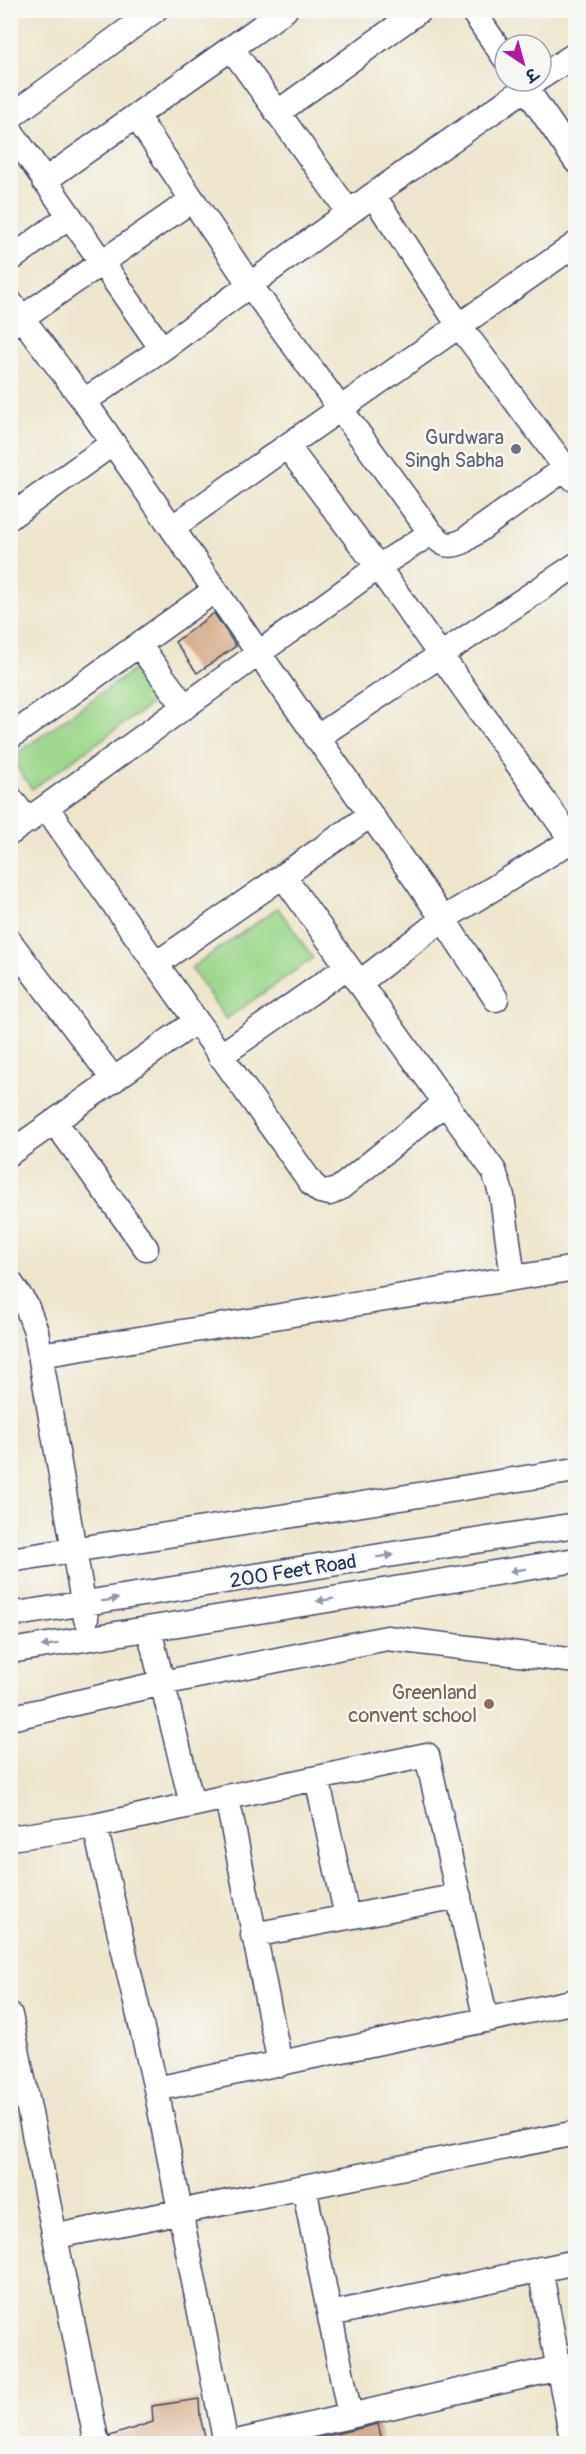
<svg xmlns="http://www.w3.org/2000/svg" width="586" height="2454" font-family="Pangolin,'Playpen Sans Deva',sans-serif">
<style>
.green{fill:#9cd78a;stroke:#5c8374;stroke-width:1.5}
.building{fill:#d7ac8b}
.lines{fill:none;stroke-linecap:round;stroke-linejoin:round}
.minor-casing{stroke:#3b4a6e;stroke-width:27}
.minor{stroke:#fff;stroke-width:24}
.oneway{fill:#8d97ae}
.worship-dot{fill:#6b7280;stroke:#f6f6f2;stroke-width:2}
.education-dot{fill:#8d6e63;stroke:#f6f6f2;stroke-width:2}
.labels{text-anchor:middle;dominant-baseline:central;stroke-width:5;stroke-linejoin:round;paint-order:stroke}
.worship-label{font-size:20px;fill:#5b616d;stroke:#f6f6f2;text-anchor:end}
.street-label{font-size:20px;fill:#1b2f5e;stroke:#f6f6f2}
.education-label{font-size:20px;fill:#785e54;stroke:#f6f6f2;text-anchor:end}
</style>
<rect width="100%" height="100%" fill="#f6f6f2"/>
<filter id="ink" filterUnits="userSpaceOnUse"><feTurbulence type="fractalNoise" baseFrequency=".0167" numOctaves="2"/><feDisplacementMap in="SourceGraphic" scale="12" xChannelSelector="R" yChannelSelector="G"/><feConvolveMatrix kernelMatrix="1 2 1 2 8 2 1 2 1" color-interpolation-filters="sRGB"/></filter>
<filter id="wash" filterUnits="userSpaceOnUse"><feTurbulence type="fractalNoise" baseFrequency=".008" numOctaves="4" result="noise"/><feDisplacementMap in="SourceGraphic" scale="24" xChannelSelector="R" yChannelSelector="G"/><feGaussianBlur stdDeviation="1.35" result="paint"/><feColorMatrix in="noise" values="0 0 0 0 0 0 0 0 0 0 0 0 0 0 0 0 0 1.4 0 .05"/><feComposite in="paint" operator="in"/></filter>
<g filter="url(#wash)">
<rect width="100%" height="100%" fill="#efe5cc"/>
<path class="green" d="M 135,669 L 157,700 L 32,789 L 11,758 Z
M 278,908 L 313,958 L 226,1019 L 191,968 Z"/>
<g id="blocks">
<path class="building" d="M 214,613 L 236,646 L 197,673 L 175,642 Z
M 199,2399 L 200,2417 L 207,2444 L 111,2444 L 110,2436 L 153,2422 L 152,2406 Z
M 378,2424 L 383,2444 L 305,2444 L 305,2441 Z"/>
</g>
</g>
<g filter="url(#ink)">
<use href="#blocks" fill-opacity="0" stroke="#3b4a6e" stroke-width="1.5"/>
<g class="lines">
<g class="minor-casing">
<path id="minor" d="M 472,10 L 505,58
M 232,49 L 349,212
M 541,77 L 576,54
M 521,81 L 576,161
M 277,113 L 420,10
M 136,116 L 250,285 L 431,533 C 442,544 447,548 462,542 L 566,468
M 10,117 L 155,10
M 10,130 L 162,349 L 84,401 L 443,919 L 576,838
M 44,181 L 285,10
M 373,195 L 536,81
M 10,260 L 69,216
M 10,302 L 84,401
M 10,326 L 192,200
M 162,349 L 373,195 L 458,324 L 574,479
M 287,446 L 576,244
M 10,517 L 113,443
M 173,527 L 287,446 L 378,567 L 576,846
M 139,645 L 185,707
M 10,737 L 215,590
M 316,738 L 576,565
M 10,798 L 28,821
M 46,807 L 156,964
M 369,816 L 156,964 L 312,1184 L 320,1191 L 330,1193 L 340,1188 L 446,1102
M 10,833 L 378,567 L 431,533
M 283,876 L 494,1171 L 502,1196 L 513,1278
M 10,942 L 114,1080
M 359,983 L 443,919 L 496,999
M 220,1056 L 347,967
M 55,1122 L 146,1248
M 10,1153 L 195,1022
M 10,1282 L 26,1305 L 36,1331 L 86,1619
M 40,1355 L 576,1268
M 10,1560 L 576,1470
M 10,1615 L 576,1525
M 149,1629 L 192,1804
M 10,1651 L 576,1560
M 10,1718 L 162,1683 L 387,1638 L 576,1661
M 317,1778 L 347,1917
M 95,1826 L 227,1797
M 10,1838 L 95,1826 L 156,2089
M 253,1935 L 459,1896
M 10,2015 L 97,2444
M 280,2064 L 227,1797 L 427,1755 L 486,2020
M 304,2187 L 350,2416
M 57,2236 L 576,2133
M 540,2269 L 573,2444
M 330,2314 L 576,2262
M 226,2444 L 156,2089 L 576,2001
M 228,2444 L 559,2368"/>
</g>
<use href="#minor" class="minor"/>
</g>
<defs><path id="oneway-solid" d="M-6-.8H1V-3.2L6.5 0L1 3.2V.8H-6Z" transform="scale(1.5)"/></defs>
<g class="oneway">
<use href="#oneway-solid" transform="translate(385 1556) rotate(-9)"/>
<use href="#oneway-solid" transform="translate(518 1570) rotate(171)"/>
<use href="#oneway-solid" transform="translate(110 1600) rotate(-9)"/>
<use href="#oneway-solid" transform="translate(325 1600) rotate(171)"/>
<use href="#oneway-solid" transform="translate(50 1645) rotate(171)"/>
</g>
</g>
<circle class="worship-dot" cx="516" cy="449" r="6"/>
<circle class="education-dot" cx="489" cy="1704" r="6"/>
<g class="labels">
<g class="worship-label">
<text x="504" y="437">Gurdwara<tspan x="504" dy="23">Singh Sabha</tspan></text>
</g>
<g class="street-label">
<text transform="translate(293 1571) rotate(-9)">200 Feet Road</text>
</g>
<g class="education-label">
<text x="477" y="1692">Greenland<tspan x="477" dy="23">convent school</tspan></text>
</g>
</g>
<rect width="586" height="2454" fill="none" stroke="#f6f6f2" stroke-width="36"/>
<g transform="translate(523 63) rotate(144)"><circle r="28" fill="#f6f6f2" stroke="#9ea6b7" stroke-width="1.5"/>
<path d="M0-4.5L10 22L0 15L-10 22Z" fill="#b5179e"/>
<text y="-9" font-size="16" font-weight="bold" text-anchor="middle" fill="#1b2f5e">उ</text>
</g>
</svg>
